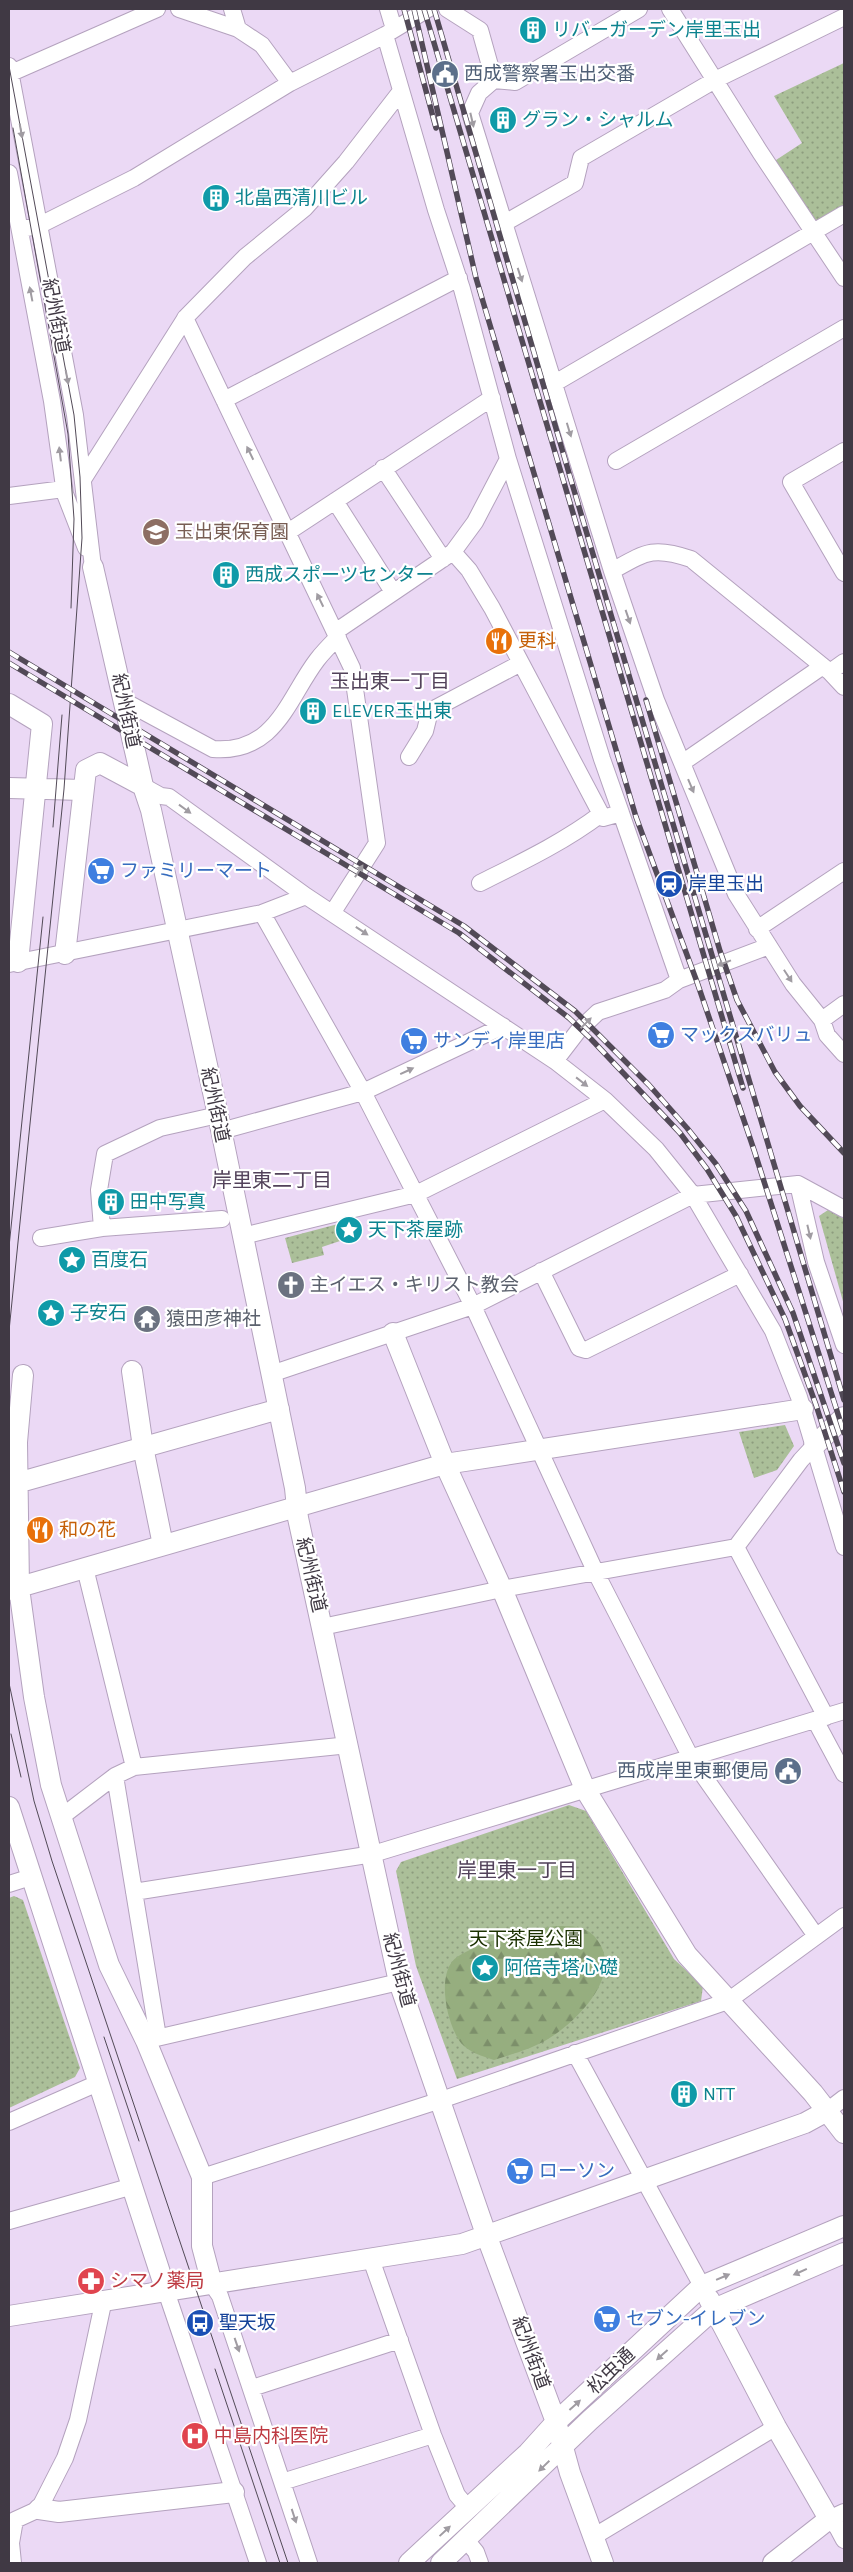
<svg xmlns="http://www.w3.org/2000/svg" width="853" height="2572" font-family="Karla,'Noto Sans JP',sans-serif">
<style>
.green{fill:url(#green-dots)}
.forest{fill:url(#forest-firs)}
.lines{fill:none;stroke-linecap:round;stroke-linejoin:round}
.minor-casing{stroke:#b4a2be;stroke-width:18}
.tertiary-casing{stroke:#b4a2be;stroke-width:22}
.minor{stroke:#fff;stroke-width:16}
.tertiary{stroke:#fff;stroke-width:20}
.tram{stroke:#524a57;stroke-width:1}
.rail-casing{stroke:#524a57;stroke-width:5.5}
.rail{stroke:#fff;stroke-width:4;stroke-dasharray:11;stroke-linecap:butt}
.oneway{fill:#a09ca2}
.labels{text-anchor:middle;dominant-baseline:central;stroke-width:4.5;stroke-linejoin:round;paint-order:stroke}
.culture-label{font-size:19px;fill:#0d838f;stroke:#fff;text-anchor:start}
.service-label{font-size:19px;fill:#4e5e75;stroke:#fff;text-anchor:start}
.street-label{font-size:19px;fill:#403944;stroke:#fff}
.education-label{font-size:19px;fill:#785e54;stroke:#fff;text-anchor:start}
.food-label{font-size:19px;fill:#c56008;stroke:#fff;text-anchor:start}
.shop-label{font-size:19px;fill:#366cbe;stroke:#fff;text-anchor:start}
.transit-label{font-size:19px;fill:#164399;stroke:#fff;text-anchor:start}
.worship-label{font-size:19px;fill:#5b616d;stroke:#fff;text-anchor:start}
.park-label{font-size:19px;fill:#1b3100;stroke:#fff}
.health-label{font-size:19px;fill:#be3a42;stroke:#fff;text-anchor:start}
.neighbourhood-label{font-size:20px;fill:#52425a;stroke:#fff}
</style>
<defs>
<pattern id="green-dots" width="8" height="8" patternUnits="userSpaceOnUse" patternTransform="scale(1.25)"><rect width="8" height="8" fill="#abbf99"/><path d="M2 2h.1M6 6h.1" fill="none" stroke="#8d9c7e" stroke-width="1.8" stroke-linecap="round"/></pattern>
<pattern id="forest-firs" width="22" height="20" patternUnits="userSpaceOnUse" patternTransform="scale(1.25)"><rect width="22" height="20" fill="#96ae7f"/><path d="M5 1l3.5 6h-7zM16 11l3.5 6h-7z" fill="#7c8f6a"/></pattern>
</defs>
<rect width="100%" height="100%" fill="#ebd9f5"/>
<path class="green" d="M 844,63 L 844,208 L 819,223 L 812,222 L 773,162 L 802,143 L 774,96 Z
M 828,1210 L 844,1219 L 844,1305 L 819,1216 Z
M 338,1224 L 343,1240 L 322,1247 L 324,1255 L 292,1263 L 285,1238 Z
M 785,1425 L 794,1446 L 777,1470 L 754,1478 L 739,1432 Z
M 569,1805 L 586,1811 L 674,1959 L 703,1986 L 701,2001 L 457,2079 L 416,1966 L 396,1871 L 401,1862 Z
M 14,1896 L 23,1900 L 80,2068 L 75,2077 L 9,2108 L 9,1898 Z"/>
<path class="forest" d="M 556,1926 C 576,1926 591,1926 601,1946 C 619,1980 575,2023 548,2039 C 532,2049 512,2054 494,2060 C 482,2056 470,2053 461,2043 C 447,2025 435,1972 457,1957 C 482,1941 527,1930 556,1926 Z"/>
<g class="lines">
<g class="minor-casing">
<path id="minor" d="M 179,9 L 238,29 L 262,45 L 290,83
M 232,9 L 238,29
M 388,9 L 394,29
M 447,9 L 480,30 L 494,80
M 639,9 L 515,82 L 494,80 L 479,93 L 470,113 L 612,571 L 656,700 L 736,894 L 793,984 L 822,1020 L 827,1035 L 844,1054
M 670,9 L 760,152 L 844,278
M 385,35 L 436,210 L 462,289 L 508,459 L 602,759 L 621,813
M 9,66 L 75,415 L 93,567
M 9,74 L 157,9
M 9,173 L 52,401 L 65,494 L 86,548
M 503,224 L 575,183 L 581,158 L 715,80 L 844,17
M 20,229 L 38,226 L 134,178 L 290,83 L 385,35 L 428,9
M 185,318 L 352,668 L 377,843 L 333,912
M 555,383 L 844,214
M 224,400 L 459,278
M 844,451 L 791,482 L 844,573
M 616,461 L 844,328
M 383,468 L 443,559
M 84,478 L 186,317 L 245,257 L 305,208 L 346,162 L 401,91
M 9,496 L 64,489
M 335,501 L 393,592
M 288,532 L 492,398
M 453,552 L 469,570 L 492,608 L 603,818 L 621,813 L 679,980
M 612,571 C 646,552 653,546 691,559 L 830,672 L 844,687
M 335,632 L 453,552 L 475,522 L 508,459
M 830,672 L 844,662
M 124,701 L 213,749 C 276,754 288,698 317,660 C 323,652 331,644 338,637
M 409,757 L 425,731 L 430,711 L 521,663
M 682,763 L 823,666
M 143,786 L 161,796 L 169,797 L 306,896 L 555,1061 L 605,1100 L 656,1149 L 693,1195 L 773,1331 L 799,1397 L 844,1547
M 480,883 C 522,862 564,842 601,814
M 262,913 L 363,1092 L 473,1306 L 596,1573 L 691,1758 L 816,1936
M 757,929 L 844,871
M 9,964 L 262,913 L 306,896
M 822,1020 L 844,1004
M 555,1061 L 578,1031 L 598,1012 L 665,990 L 679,980 L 769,946
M 218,1115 L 160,1128 L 105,1154 L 99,1190 L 102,1228 L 222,1219
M 221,1131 L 363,1092 L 503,1026
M 798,1184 L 816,1262 L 844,1345
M 243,1236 L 416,1194 L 605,1100
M 41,1238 L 102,1228
M 541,1271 L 579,1348 L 586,1350 L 740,1274
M 271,1374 L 473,1306 L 693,1195 L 798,1184 L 844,1209
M 736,1547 L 826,1717
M 85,1568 L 134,1767
M 322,1627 L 502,1589 L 736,1547 L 801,1460 L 814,1446
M 815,1720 L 844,1774
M 115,1776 L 134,1767 L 349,1745
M 60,1818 L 115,1776 L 158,2037
M 9,1884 L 31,1877
M 134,1892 L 373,1854 L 844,1711
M 148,2040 L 399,1982
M 575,2053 L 702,2286
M 827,2111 L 844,2098
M 9,2122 L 98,2083
M 202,2177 L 441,2100 L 728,2001 L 844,1916
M 9,2221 L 133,2186
M 371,2259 L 433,2435 L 457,2495 L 469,2509
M 212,2284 L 220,2296 L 309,2563
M 166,2291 L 258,2563
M 252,2388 L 400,2340
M 282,2482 L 433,2435
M 844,2512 L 829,2519 L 837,2527 L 844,2540
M 593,2537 L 776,2427
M 466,2540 L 476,2552 L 480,2563
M 13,2563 L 11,2543 L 15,2520 L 39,2509 L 65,2458 L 78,2420 L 104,2299"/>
</g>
<g class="tertiary-casing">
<path id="tertiary" d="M 93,567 L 143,786 L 151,810 L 218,1115 L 295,1488 L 298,1518 L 399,1982 L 487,2237 L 556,2422 L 570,2473 L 603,2563
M 9,704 L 42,724 L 18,962
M 9,788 L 83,790
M 65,954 L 86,770 L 100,763 L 143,786
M 393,1333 L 445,1464 L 502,1589 L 585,1789 L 687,1955 L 813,2093 L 844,2133
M 132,1371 L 143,1447 L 163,1545
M 23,1375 L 17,1442 L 19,1588 L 34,1697 L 51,1785 L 109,1965 L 146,2041 L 202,2177 L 202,2246 L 212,2284
M 814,1446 L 844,1417
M 17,1483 L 279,1409
M 9,1590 L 445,1464 L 803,1409
M 9,1807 L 166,2291
M 709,2299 L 776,2427 L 829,2519 L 773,2563
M 9,2316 L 462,2244 L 805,2123 L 827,2111
M 39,2509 L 59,2512 L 234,2492
M 409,2563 L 528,2453 L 556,2422 L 702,2286 L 844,2226
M 441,2563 L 590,2420 L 714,2309 L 844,2253"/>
</g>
<use href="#minor" class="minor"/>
<use href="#tertiary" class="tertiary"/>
<path class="tram" d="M 9,66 L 74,415 L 80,477 L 82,538 L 64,789 L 9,1331
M 13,128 L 68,434 L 74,519 L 71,608
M 53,827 L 62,715
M 9,1247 L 43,917
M 9,1683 L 34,1801 L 52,1861 L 288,2563
M 11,1734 L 21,1777
M 104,2037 L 139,2141
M 215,2369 L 280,2563"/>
<g class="rail-casing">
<path id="rail" d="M 404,9 L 436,128
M 414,9 L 476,278 L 636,817 L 697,982 L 754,1150 L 844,1433
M 424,9 L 743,1088
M 434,9 L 571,480 L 844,1400
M 9,652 L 464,926 L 575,1011 L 649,1085 L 687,1128 L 716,1164 L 746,1211 L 793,1313 L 844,1463
M 9,663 L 459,933 L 569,1018 L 591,1039 L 680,1133 L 707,1169 L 736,1216 L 785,1319 L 816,1405 L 844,1492
M 646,700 L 720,951 L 737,1000 L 775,1072 L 800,1106 L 844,1153"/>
</g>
<use href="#rail" class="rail"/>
</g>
<defs><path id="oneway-solid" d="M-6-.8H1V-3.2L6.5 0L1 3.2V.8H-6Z" transform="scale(1.25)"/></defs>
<g class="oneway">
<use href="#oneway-solid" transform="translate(472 120) rotate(77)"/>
<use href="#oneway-solid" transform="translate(21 131) rotate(80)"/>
<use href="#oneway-solid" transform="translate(520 275) rotate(72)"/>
<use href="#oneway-solid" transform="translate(31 294) rotate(-101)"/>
<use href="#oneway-solid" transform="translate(67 377) rotate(79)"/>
<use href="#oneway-solid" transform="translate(569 430) rotate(73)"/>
<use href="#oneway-solid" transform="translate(250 453) rotate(-116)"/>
<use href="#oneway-solid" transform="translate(60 454) rotate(-97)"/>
<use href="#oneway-solid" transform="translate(320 600) rotate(-116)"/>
<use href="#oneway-solid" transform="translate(628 617) rotate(71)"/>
<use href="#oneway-solid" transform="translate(691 786) rotate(67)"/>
<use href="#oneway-solid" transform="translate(185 809) rotate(36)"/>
<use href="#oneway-solid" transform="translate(359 871) rotate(-57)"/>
<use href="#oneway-solid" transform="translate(362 931) rotate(34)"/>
<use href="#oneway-solid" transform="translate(724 963) rotate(159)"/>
<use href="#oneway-solid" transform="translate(788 976) rotate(57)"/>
<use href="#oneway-solid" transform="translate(586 1023) rotate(-44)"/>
<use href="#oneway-solid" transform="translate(407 1071) rotate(-25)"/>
<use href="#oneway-solid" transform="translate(582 1082) rotate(38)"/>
<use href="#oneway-solid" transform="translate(809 1232) rotate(77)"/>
<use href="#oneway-solid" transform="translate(800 2272) rotate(156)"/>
<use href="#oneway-solid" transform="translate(723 2277) rotate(-23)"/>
<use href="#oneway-solid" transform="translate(237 2345) rotate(71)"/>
<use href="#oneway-solid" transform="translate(662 2355) rotate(138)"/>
<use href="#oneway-solid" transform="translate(575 2405) rotate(-42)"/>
<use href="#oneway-solid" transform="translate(544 2466) rotate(136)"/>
<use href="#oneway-solid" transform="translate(294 2516) rotate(72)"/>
<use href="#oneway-solid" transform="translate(445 2531) rotate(-43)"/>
</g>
<defs>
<g id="building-disc" transform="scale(1.4375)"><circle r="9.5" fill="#0f9aa8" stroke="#fff"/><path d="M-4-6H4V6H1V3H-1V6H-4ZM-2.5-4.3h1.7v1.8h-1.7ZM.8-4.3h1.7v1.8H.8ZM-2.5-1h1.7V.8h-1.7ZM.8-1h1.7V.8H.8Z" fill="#fff"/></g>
<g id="civic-disc" transform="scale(1.4375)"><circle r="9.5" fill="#5c6f8a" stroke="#fff"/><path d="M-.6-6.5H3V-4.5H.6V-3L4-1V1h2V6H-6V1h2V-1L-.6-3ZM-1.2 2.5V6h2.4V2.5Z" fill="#fff"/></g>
<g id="school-disc" transform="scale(1.4375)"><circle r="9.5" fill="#8d6e63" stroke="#fff"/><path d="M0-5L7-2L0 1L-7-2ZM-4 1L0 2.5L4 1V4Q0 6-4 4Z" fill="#fff"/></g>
<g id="restaurant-disc" transform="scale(1.4375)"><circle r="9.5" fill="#e8710a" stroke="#fff"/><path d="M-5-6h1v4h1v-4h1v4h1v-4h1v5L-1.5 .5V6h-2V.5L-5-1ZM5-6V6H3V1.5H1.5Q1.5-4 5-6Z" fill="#fff"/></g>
<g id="supermarket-disc" transform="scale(1.4375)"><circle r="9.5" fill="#3f7fe0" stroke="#fff"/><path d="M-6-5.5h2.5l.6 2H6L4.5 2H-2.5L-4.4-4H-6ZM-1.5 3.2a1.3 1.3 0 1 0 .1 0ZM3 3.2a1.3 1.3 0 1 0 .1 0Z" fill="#fff"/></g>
<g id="station-disc" transform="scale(1.4375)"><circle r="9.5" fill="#1a4fb4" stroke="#fff"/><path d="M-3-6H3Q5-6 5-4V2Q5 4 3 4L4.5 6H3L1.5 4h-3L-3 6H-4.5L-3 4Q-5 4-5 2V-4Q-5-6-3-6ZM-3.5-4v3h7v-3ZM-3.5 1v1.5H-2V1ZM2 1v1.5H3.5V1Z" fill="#fff"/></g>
<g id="sight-disc" transform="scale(1.4375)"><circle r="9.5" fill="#0f9aa8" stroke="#fff"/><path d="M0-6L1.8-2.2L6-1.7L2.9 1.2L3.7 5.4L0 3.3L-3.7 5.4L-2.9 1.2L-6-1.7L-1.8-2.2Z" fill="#fff"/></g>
<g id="church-disc" transform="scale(1.4375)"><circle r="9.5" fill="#6b7280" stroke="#fff"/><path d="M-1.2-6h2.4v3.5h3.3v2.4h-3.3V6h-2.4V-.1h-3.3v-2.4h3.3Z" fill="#fff"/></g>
<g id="temple-disc" transform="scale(1.4375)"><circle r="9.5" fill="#6b7280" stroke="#fff"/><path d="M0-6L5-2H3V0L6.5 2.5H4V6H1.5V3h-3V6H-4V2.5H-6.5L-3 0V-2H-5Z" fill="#fff"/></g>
<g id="pharmacy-disc" transform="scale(1.4375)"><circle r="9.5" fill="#e0444e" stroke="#fff"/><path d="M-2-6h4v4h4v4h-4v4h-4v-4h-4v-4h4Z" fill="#fff"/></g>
<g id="bus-disc" transform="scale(1.4375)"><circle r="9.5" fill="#1a4fb4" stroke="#fff"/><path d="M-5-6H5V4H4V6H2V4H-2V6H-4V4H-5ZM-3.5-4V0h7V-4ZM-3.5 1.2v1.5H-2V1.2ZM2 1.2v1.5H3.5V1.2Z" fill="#fff"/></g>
<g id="hospital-disc" transform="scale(1.4375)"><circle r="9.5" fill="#e0444e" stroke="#fff"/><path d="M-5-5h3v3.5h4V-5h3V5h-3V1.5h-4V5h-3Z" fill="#fff"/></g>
</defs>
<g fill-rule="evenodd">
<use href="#building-disc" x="533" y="30"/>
<use href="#civic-disc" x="445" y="74"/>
<use href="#building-disc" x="503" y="120"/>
<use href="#building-disc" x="216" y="198"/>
<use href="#school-disc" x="156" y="532"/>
<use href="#building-disc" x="226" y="575"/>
<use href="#restaurant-disc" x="499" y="641"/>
<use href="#building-disc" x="313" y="711"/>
<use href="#supermarket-disc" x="101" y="871"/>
<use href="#station-disc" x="669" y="884"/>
<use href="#supermarket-disc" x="661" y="1035"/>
<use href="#supermarket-disc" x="414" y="1041"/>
<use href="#building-disc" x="111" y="1202"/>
<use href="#sight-disc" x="349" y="1230"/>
<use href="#sight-disc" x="72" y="1260"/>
<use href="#church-disc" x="291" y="1285"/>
<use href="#sight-disc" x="51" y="1313"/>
<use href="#temple-disc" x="147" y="1319"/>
<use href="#restaurant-disc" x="40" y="1530"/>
<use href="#civic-disc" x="788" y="1771"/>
<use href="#sight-disc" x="485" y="1968"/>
<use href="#building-disc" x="684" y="2094"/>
<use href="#supermarket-disc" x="520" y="2171"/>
<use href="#pharmacy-disc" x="91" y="2281"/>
<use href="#supermarket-disc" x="607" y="2319"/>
<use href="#bus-disc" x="200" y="2323"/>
<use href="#hospital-disc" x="195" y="2436"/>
</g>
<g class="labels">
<g class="culture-label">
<text x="552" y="30">リバーガーデン岸里玉出</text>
<text x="522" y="120">グラン・シャルム</text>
<text x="235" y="198">北畠西清川ビル</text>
<text x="245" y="575">西成スポーツセンター</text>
<text x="332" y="711">ELEVER玉出東</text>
<text x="130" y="1202">田中写真</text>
<text x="368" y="1230">天下茶屋跡</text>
<text x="91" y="1260">百度石</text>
<text x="70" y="1313">子安石</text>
<text x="504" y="1968">阿倍寺塔心礎</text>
<text x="703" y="2094">NTT</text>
</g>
<g class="service-label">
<text x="464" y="74">西成警察署玉出交番</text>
<text x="769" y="1771" text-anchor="end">西成岸里東郵便局</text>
</g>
<g class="street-label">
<text transform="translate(56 316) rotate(79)">紀州街道</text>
<text transform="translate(126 711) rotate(78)">紀州街道</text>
<text transform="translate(215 1105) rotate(78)">紀州街道</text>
<text transform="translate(311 1575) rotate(77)">紀州街道</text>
<text transform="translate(399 1970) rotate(75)">紀州街道</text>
<text transform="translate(531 2353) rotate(70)">紀州街道</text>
<text transform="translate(611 2371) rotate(-44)">松虫通</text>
</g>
<g class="education-label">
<text x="175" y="532">玉出東保育園</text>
</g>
<g class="food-label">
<text x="518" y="641">更科</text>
<text x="59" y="1530">和の花</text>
</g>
<g class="shop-label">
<text x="120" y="871">ファミリーマート</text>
<text x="680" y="1035">マックスバリュ</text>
<text x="433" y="1041">サンディ岸里店</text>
<text x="539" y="2171">ローソン</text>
<text x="626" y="2319">セブン-イレブン</text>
</g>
<g class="transit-label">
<text x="688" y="884">岸里玉出</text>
<text x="219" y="2323">聖天坂</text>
</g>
<g class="worship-label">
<text x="310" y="1285">主イエス・キリスト教会</text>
<text x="166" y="1319">猿田彦神社</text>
</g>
<g class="park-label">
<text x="526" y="1939">天下茶屋公園</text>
</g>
<g class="health-label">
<text x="110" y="2281">シマノ薬局</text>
<text x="214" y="2436">中島内科医院</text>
</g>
<g class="neighbourhood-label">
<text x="390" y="681">玉出東一丁目</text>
<text x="272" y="1180">岸里東二丁目</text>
<text x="517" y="1870">岸里東一丁目</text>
</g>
</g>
<rect width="853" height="2572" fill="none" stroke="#403944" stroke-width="20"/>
</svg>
